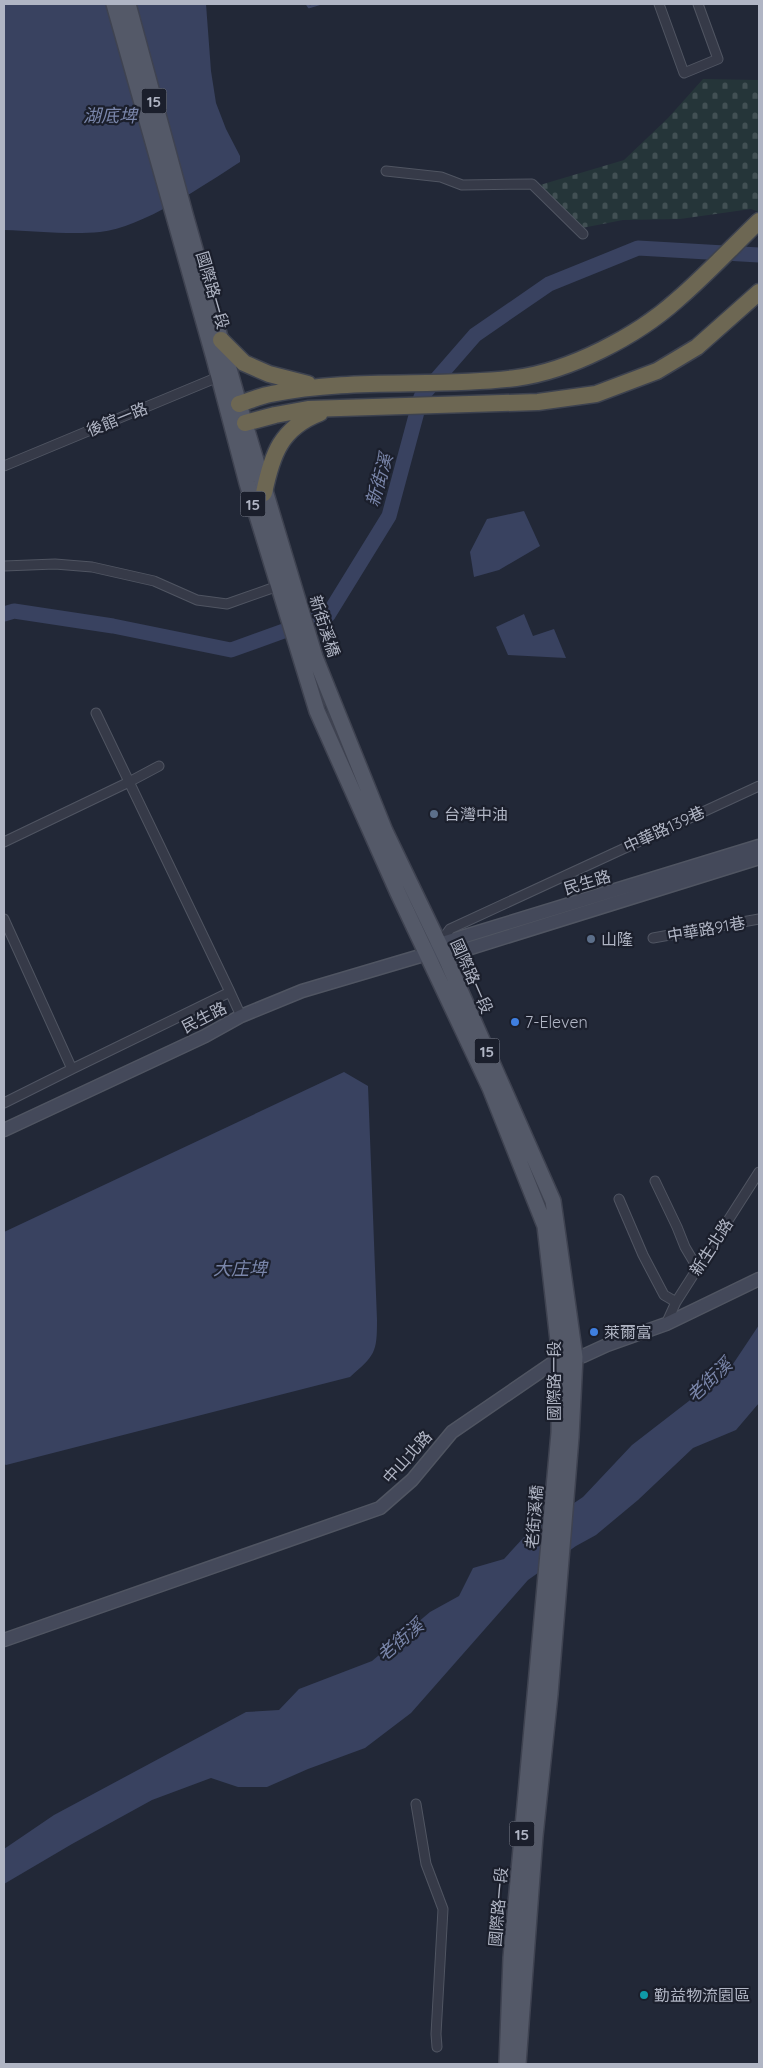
<svg xmlns="http://www.w3.org/2000/svg" width="763" height="2068" font-family="Quicksand,'Noto Sans TC',sans-serif">
<style>
.cemetery{fill:url(#cemetery-stones)}
.water{fill:#394260}
.lines{fill:none;stroke-linecap:round;stroke-linejoin:round}
.stream{stroke:#394260;stroke-width:2.5}
.river{stroke:#394260;stroke-width:15}
.street-casing{stroke:#505562;stroke-width:11}
.secondary-casing{stroke:#505562;stroke-width:15}
.primary-casing{stroke:#3f4351;stroke-width:18}
.highway-casing{stroke:#3d424f;stroke-width:19}
.street{stroke:#363a48;stroke-width:9}
.secondary{stroke:#44495a;stroke-width:12}
.primary{stroke:#545968;stroke-width:15}
.highway{stroke:#6d6753;stroke-width:16}
.service-dot{fill:#5c6f8a;stroke:#1b1f2c;stroke-width:2}
.shop-dot{fill:#3f7fe0;stroke:#1b1f2c;stroke-width:2}
.culture-dot{fill:#0f9aa8;stroke:#1b1f2c;stroke-width:2}
.labels{text-anchor:middle;dominant-baseline:central;stroke-width:4.5;stroke-linejoin:round;paint-order:stroke}
.shield{fill:#1b1f2c;stroke:#838896;stroke-width:1}
.shield-label{font-size:15px;font-weight:bold;fill:#b0b5c4}
.street-label{font-size:16px;fill:#b0b5c4;stroke:#1b1f2c}
.poi-label{font-size:16px;fill:#b0b5c4;stroke:#1b1f2c;text-anchor:start}
.water-label{font-size:18px;font-style:italic;fill:#7a86aa;stroke:#1b1f2c}
</style>
<defs>
<pattern id="cemetery-stones" width="16" height="16" patternUnits="userSpaceOnUse" patternTransform="scale(1.25)"><rect width="16" height="16" fill="#253539"/><path d="M2 7V4a2 2 0 0 1 4 0v3zM10 15v-3a2 2 0 0 1 4 0v3z" fill="#425054"/></pattern>
</defs>
<rect width="100%" height="100%" fill="#222837"/>
<path class="cemetery" d="M 703,79 L 759,80 L 759,212 L 751,209 L 680,219 L 623,220 L 582,228 L 558,214 L 540,185 L 624,160 L 668,118 Z"/>
<path class="water" d="M 4,4 L 206,4 L 211,71 L 216,103 L 226,129 L 240,156 L 240,162 C 204,185 142,228 100,232 C 71,235 33,231 4,230 Z
M 524,511 L 540,546 L 499,570 L 474,577 L 470,552 L 487,519 Z
M 524,614 L 533,636 L 554,629 L 566,658 L 508,655 L 496,627 Z
M 344,1072 L 368,1086 L 377,1320 C 377,1353 375,1355 350,1377 L 6,1465 L 4,1464 L 4,1232 Z
M 759,1325 L 759,1403 L 736,1430 L 693,1448 L 638,1500 L 596,1535 L 576,1546 L 528,1580 L 411,1713 L 365,1748 L 308,1769 L 267,1787 L 238,1787 L 211,1778 L 152,1800 L 72,1844 L 4,1884 L 4,1849 L 54,1815 L 246,1712 L 279,1710 L 299,1689 L 372,1661 L 430,1612 L 459,1596 L 473,1568 L 504,1559 L 525,1536 L 583,1497 L 632,1445 L 729,1370 Z"/>
<g class="lines">
<path class="stream" d="M 307,4 L 309,7 L 319,4"/>
<path class="river" d="M 4,614 L 14,611 L 113,626 L 231,650 L 328,615 L 389,516 L 421,397 L 475,335 L 549,284 L 638,248 L 759,255"/>
<g class="street-casing">
<path id="street" d="M 659,4 L 684,73 L 718,59 L 698,4
M 386,171 L 441,177 L 462,185 L 532,184 L 583,234
M 4,466 L 223,375
M 4,566 L 55,564 L 92,567 L 154,581 L 197,600 L 227,604 L 278,586
M 4,842 L 129,782 L 159,766
M 4,919 L 72,1069 L 4,1103
M 653,938 L 759,919
M 439,944 L 450,929 L 759,786
M 230,992 L 241,1016
M 72,1069 L 230,992 L 96,713
M 655,1181 L 677,1227 L 685,1247 L 698,1269
M 619,1199 L 643,1255 L 664,1295 L 676,1302
M 666,1324 L 676,1302 L 759,1172
M 416,1804 L 426,1864 L 443,1909 L 436,2034 L 437,2047"/>
</g>
<g class="secondary-casing">
<path id="secondary" d="M 433,949 L 439,944 L 759,846
M 4,1130 L 205,1036 L 241,1016 L 302,991 L 427,954 L 445,956 L 759,858
M 4,1640 L 380,1508 L 412,1480 L 452,1432 L 560,1358 L 583,1356 L 607,1345 L 666,1324 L 759,1279"/>
</g>
<g class="primary-casing">
<path id="primary" d="M 114,4 L 214,358 L 247,483 L 317,711 L 398,893 L 490,1088 L 545,1226 L 560,1358 L 559,1433 L 511,1958 L 507,2064
M 128,4 L 185,214 L 239,404 L 315,657 L 385,831 L 445,956 L 553,1201 L 575,1357 L 571,1437 L 550,1694 L 535,1836 L 518,2064"/>
</g>
<g class="highway-casing">
<path id="highway" d="M 221,340 L 244,363 L 269,374 L 308,384
M 239,404 C 249,401 260,396 271,394 C 352,377 435,388 516,378 C 570,371 637,336 677,300 C 706,275 732,247 759,221
M 245,423 L 275,415 L 308,409 L 538,402 L 596,394 L 657,371 L 697,347 L 759,292
M 264,493 C 272,454 281,428 320,413"/>
</g>
<use href="#street" class="street"/>
<use href="#secondary" class="secondary"/>
<use href="#primary" class="primary"/>
<use href="#highway" class="highway"/>
</g>
<g class="service-dot">
<circle cx="434" cy="814" r="5"/>
<circle cx="591" cy="939" r="5"/>
</g>
<g class="shop-dot">
<circle cx="515" cy="1022" r="5"/>
<circle cx="594" cy="1332" r="5"/>
</g>
<circle class="culture-dot" cx="644" cy="1995" r="5"/>
<g class="labels">
<g class="shield">
<rect x="141.5" y="88.5" width="25" height="25" rx="4"/>
<rect x="240.5" y="491.5" width="25" height="25" rx="4"/>
<rect x="474.5" y="1038.5" width="25" height="25" rx="4"/>
<rect x="509.5" y="1821.5" width="25" height="25" rx="4"/>
</g>
<g class="shield-label">
<text x="154" y="101">15</text>
<text x="253" y="504">15</text>
<text x="487" y="1051">15</text>
<text x="522" y="1834">15</text>
</g>
<g class="street-label">
<text transform="translate(213 290) rotate(74)">國際路一段</text>
<text transform="translate(117 419) rotate(-22)">後館一路</text>
<text transform="translate(325 626) rotate(72)">新街溪橋</text>
<text transform="translate(664 829) rotate(-25)">中華路139巷</text>
<text transform="translate(587 882) rotate(-17)">民生路</text>
<text transform="translate(706 929) rotate(-10)">中華路91巷</text>
<text transform="translate(472 976) rotate(66)">國際路一段</text>
<text transform="translate(204 1017) rotate(-27)">民生路</text>
<text transform="translate(711 1247) rotate(-57)">新生北路</text>
<text transform="translate(554 1381) rotate(-90)">國際路一段</text>
<text transform="translate(407 1457) rotate(-48)">中山北路</text>
<text transform="translate(534 1517) rotate(-85)">老街溪橋</text>
<text transform="translate(498 1907) rotate(-85)">國際路一段</text>
</g>
<g class="poi-label">
<text x="444" y="814">台灣中油</text>
<text x="601" y="939">山隆</text>
<text x="525" y="1022">7-Eleven</text>
<text x="604" y="1332">萊爾富</text>
<text x="654" y="1995">勤益物流園區</text>
</g>
<g class="water-label">
<text x="110" y="115">湖底埤</text>
<text transform="translate(379 480) rotate(-74)">新街溪</text>
<text x="240" y="1268">大庄埤</text>
<text transform="translate(709 1380) rotate(-43)">老街溪</text>
<text transform="translate(400 1640) rotate(-40)">老街溪</text>
</g>
</g>
<rect width="763" height="2068" fill="none" stroke="#b0b5c4" stroke-width="10"/>
</svg>
